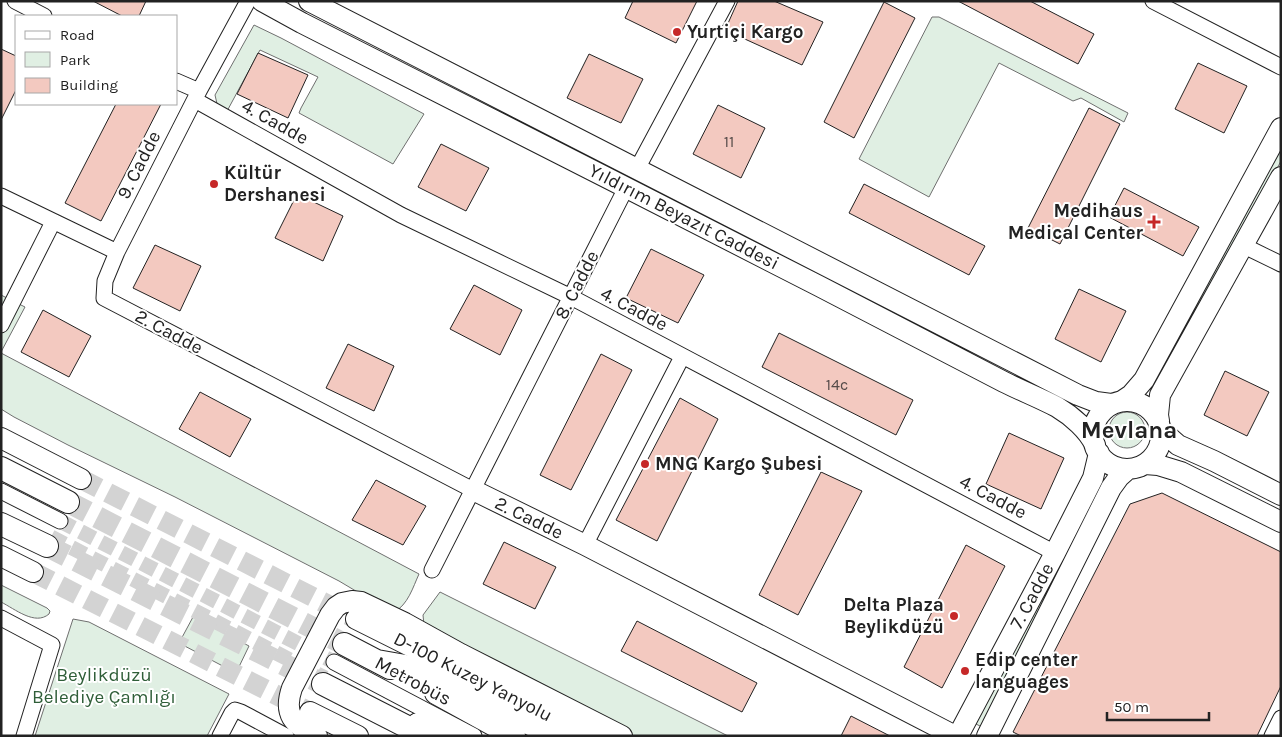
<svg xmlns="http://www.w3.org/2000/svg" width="1282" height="737" font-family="Karla,sans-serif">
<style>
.green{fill:#e0efe3;stroke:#6f6f6f}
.building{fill:#f3c9c0;stroke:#222}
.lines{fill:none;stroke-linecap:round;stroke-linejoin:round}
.minor-tunnel{stroke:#d3d3d3;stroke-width:15;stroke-dasharray:15 8;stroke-linecap:butt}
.major-tunnel{stroke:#d3d3d3;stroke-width:20;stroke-dasharray:20 10;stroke-linecap:butt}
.highway-tunnel{stroke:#d3d3d3;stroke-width:22;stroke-dasharray:22 11;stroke-linecap:butt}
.minor-casing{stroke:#222;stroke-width:17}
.major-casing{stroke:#222;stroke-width:22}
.highway-casing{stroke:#222;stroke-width:24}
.minor{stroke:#fff;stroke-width:15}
.major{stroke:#fff;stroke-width:20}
.highway{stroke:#fff;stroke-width:22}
.poi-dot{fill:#c62828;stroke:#fff;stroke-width:2}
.labels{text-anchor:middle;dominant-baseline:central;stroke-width:4;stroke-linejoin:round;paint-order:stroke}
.number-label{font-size:16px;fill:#564c4a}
.poi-label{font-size:19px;font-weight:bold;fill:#222;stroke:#fff;text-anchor:start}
.street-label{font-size:19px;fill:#222;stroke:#fff}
.park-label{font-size:19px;fill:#2f5e38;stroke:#fff}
.district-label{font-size:24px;font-weight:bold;fill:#222;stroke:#fff}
</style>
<rect width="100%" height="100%" fill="#fff"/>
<path class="green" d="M 932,17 L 939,17 L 1128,113 L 1124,122 L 1081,98 L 1073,101 L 999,63 L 929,197 L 859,159 Z
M 254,25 L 281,38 L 424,114 L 393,164 L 299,113 L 301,108 L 318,77 L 260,50 L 226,113 L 218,108 L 215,95 Z
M 1281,141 L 1281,161 L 1213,291 L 1158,384 L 1152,380 Z
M 1,295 L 25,307 L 1,352 Z
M 1,353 L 419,574 C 413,587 408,605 394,612 L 376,603 L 339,581 L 175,497 L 68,445 L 14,417 L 1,409 Z
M1109 430a18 18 0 1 1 36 0a18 18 0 1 1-36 0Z
M 1096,484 L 1103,488 L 982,727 L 974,723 Z
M 1,585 L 47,608 L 50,611 L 49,614 C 35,626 15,609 1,602 Z
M 440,592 L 728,736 L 634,736 L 442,636 L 424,625 L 423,615 Z
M 193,617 L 249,646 L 236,673 L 179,643 Z
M 73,619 L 89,622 L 229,694 L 207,736 L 35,736 Z"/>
<path class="building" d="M 93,1 L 146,1 L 139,16 L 122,16 Z
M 633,1 L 697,1 L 676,43 L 625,18 Z
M 738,1 L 774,1 L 823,22 L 802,65 L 725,30 Z
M 958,1 L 1030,1 L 1094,34 L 1078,64 Z
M 884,2 L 915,18 L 854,138 L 824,122 Z
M 1,49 L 16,56 L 16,90 L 1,120 Z
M 258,53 L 308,75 L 288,118 L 237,94 Z
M 589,54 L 643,79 L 621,123 L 567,98 Z
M 1198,63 L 1247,86 L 1224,133 L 1175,109 Z
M 116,104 L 161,104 L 101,221 L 65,203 Z
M 718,105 L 765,128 L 741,178 L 693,154 Z
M 1089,108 L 1120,124 L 1060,244 L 1028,228 Z
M 441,144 L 489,168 L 466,211 L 418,187 Z
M 864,184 L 985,246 L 969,275 L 849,213 Z
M 1124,188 L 1199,227 L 1183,256 L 1109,217 Z
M 297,194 L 343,216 L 323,261 L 275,238 Z
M 155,245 L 201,266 L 180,311 L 133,288 Z
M 651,249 L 704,275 L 678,323 L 626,298 Z
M 474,285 L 522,310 L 500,355 L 450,329 Z
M 1079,289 L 1126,311 L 1101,362 L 1055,339 Z
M 43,310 L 91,336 L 69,377 L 21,352 Z
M 779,333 L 913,400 L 896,435 L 762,367 Z
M 348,344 L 394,366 L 374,411 L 326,388 Z
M 601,354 L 632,370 L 571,490 L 540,475 Z
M 1225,371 L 1269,392 L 1247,436 L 1204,415 Z
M 200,392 L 251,419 L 230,457 L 179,429 Z
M 680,398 L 718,419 L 657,541 L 616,520 Z
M 1009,433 L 1064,458 L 1041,509 L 986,484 Z
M 821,472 L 862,491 L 798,615 L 759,595 Z
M 376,480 L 426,506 L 403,545 L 352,520 Z
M 1162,493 L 1281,552 L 1281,686 L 1257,736 L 1021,736 L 1013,732 L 1130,504 Z
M 504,542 L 556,567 L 535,609 L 483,584 Z
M 966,545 L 1005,566 L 942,688 L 904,667 Z
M 637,621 L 757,683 L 742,712 L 621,651 Z
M 851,716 L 890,736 L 841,736 Z"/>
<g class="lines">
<path class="minor-tunnel" d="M 60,521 L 334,662
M 51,537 L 325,678"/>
<path class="major-tunnel" d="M 81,479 L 356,619
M 33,572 L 310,712"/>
<path class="highway-tunnel" d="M 68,502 L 344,644
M 47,546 L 323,684"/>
<g class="minor-casing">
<path id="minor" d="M 15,1 L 44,16
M 248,1 L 199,91 L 117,252 L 105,281 L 104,298 L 473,490
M 1153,1 L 1281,67
M 176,81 L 199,91
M 195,100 L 401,215 L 571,297 L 1055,553
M 637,169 L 727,1
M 1,196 L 117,252
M 1242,245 L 1281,264
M 1,325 L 53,222
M 1,491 L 60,521
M 585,545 L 682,357
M 432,570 L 626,188
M 1,618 L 52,645 L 24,736
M 334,662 L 474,736
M 416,721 L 449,736
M 220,736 L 232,713 L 235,710 L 241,712 L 286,736
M 1272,736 L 1281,718"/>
</g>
<g class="major-casing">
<path id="major" d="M 262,1 L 302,23 C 474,110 647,198 819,286 C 881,318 942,350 1004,382 C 1022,391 1040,398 1057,407 C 1072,416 1088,430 1095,445
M 309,1 L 1078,395 L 1096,402 L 1111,404
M 1122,401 L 1131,395 L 1144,380 L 1281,128
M1093 435a34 34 0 1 1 68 0a34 34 0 1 1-68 0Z
M 1159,421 L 1158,415 L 1160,395 L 1281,177
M 1161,430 L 1178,445 L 1214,461 L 1281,495
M 1,438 L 81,479
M 1145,464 L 1158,465 L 1181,472 L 1281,522
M 473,490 L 585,545 L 955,736
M 1,556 L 33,572
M 356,619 L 590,736
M 310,712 L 358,736
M 317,736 C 293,725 283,714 292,688 L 330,615 L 336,607 L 342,603 L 352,601 L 361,602 L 405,623 L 461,654 L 622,736
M 958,736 L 1055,553 L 1093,478 L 1099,453
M 987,736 L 1111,488 L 1119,477 L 1128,469"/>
</g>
<g class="highway-casing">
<path id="highway" d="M 1,468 L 68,502
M 1,524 L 47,546
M 344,644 L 390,668
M 377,661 L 411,667 L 432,676 L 555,736
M 323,684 L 425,736
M 436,693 L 514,736"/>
</g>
<use href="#minor" class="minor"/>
<use href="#major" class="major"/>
<use href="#highway" class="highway"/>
</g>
<g class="poi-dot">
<circle cx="677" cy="32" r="5"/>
<circle cx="214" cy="184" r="5"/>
<path d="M1151.5 214.5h5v5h5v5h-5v5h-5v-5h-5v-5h5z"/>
<circle cx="645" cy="464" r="5"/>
<circle cx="954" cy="616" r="5"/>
<circle cx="965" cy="671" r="5"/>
</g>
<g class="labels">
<g class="number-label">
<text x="729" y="141">11</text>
<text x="837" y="384">14c</text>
</g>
<g class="poi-label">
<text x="687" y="32">Yurtiçi Kargo</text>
<text x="224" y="173">Kültür<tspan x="224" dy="22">Dershanesi</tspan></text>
<text x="1143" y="211" text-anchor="end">Medihaus<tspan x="1143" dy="22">Medical Center</tspan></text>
<text x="655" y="464">MNG Kargo Şubesi</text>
<text x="944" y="605" text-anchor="end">Delta Plaza<tspan x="944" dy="22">Beylikdüzü</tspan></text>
<text x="975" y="660">Edip center<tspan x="975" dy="22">languages</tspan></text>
</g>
<g class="street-label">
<text transform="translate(275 122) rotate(29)">4. Cadde</text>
<text transform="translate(139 165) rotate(-63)">9. Cadde</text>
<text transform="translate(684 217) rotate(27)">Yıldırım Beyazıt Caddesi</text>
<text transform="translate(577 285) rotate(-63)">8. Cadde</text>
<text transform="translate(634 309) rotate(28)">4. Cadde</text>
<text transform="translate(169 332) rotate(28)">2. Cadde</text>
<text transform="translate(993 497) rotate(28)">4. Cadde</text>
<text transform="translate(529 518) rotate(26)">2. Cadde</text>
<text transform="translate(1032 596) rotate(-62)">7. Cadde</text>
<text transform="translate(473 677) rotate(27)">D-100 Kuzey Yanyolu</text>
<text transform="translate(413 681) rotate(28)">Metrobüs</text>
</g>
<g class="park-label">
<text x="104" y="675">Beylikdüzü<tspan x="104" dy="22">Belediye Çamlığı</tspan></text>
</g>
<g class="district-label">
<text x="1129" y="430">Mevlana</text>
</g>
</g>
<rect width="1282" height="737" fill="none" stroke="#222222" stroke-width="5"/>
<rect x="15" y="15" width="162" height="90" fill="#ffffff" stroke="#a7a7a7"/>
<rect x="25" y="31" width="25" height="8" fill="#ffffff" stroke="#a7a7a7"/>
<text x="60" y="40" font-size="15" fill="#222222">Road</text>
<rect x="25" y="52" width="25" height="15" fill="#e0efe3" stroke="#a7a7a7"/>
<text x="60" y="65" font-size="15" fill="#222222">Park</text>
<rect x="25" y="78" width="25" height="15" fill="#f3c9c0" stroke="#a7a7a7"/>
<text x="60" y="90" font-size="15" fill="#222222">Building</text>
<path d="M1107 712v8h102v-8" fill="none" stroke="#222222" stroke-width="2.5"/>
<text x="1114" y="712" font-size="15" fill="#222222" stroke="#ffffff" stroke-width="4" paint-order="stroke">50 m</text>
</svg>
